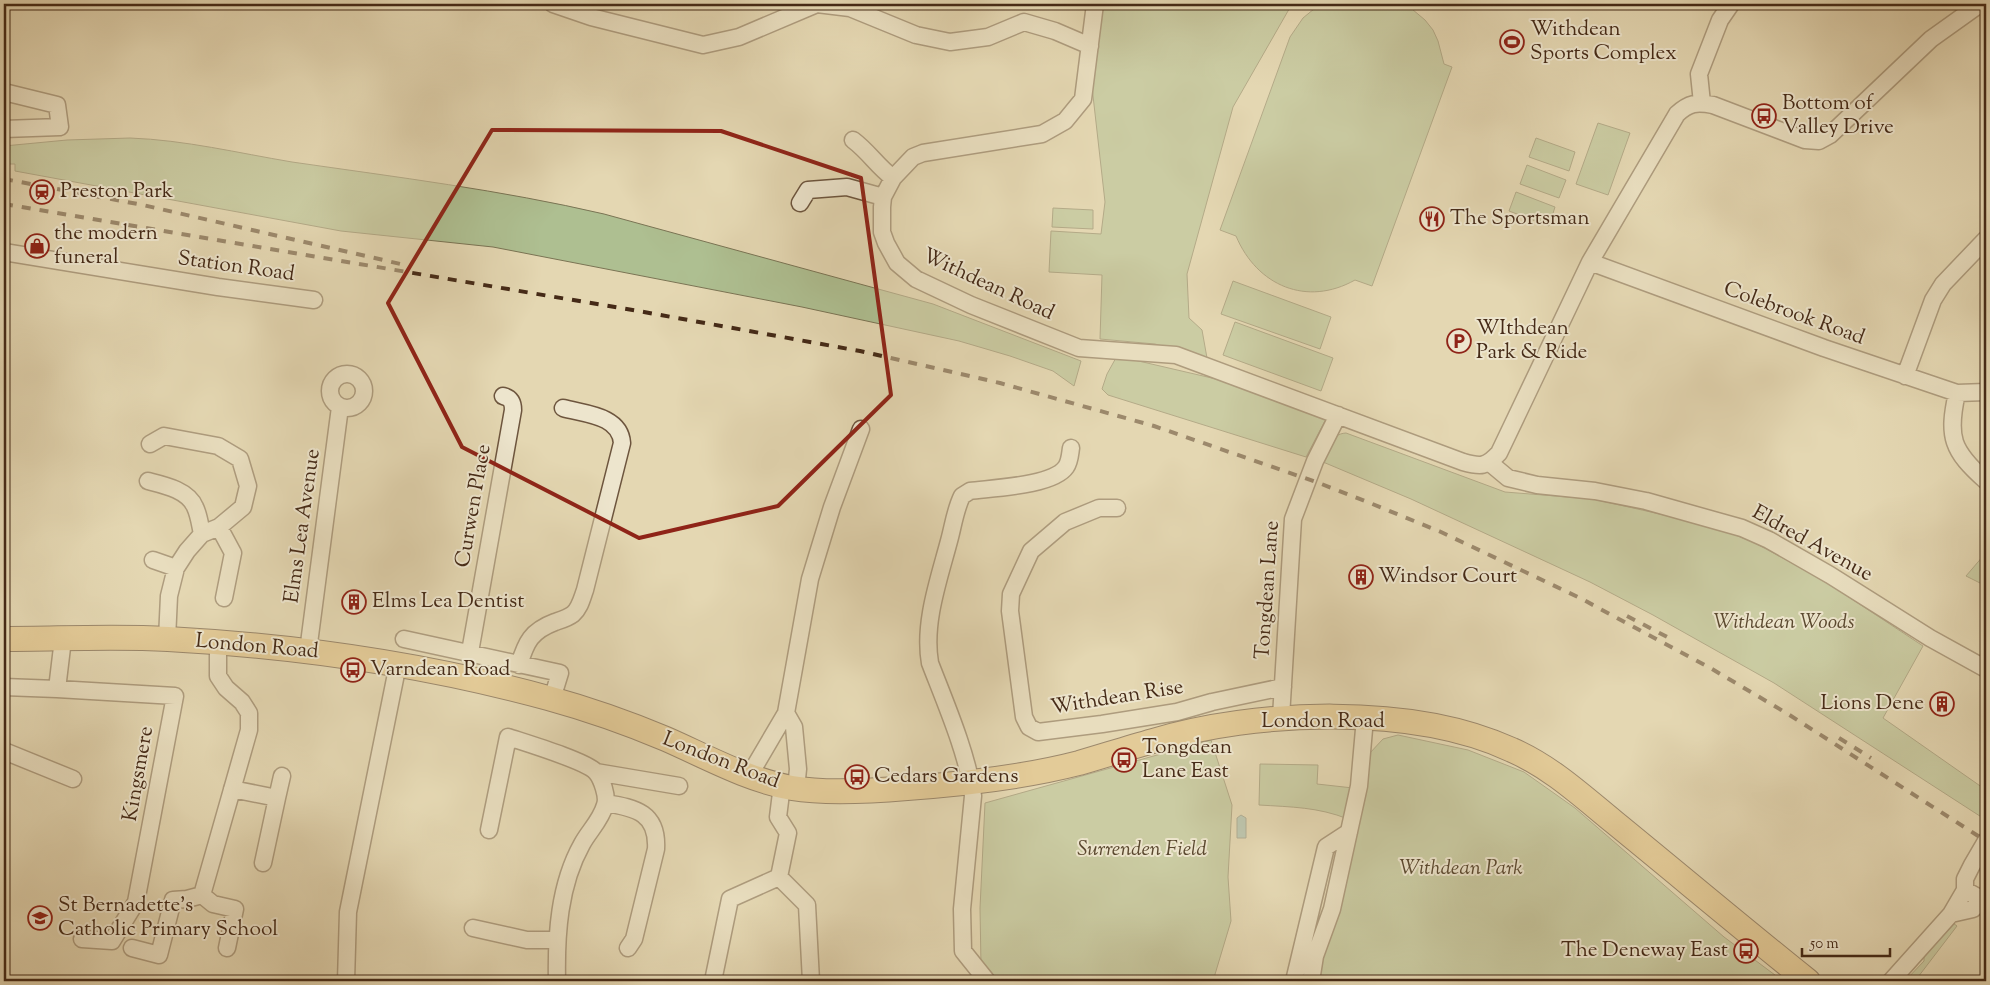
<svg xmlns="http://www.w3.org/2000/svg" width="1990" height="985" font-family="'Sorts Mill Goudy',serif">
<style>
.green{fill:#aebf91;stroke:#7a7454}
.water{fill:#96b8b1;stroke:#767f73}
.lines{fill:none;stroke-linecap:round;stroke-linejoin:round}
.minor-casing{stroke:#6d553e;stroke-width:19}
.highway-casing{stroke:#452a17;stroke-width:26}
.minor{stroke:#ede5cd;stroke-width:16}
.highway{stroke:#e2bc79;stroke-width:24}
.rail{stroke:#452a17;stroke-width:4;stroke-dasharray:9 9;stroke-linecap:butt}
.marked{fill:none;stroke:#8f2418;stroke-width:4;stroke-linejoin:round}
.labels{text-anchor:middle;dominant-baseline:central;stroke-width:4;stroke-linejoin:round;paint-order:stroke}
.poi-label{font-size:21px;fill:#452a17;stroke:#ede5cd;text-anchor:start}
.street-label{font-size:21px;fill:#452a17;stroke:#ede5cd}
.park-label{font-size:21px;font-style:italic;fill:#5a482f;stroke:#ede5cd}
</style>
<rect width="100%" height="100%" fill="#e4d7b2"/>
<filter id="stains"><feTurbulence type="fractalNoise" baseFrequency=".004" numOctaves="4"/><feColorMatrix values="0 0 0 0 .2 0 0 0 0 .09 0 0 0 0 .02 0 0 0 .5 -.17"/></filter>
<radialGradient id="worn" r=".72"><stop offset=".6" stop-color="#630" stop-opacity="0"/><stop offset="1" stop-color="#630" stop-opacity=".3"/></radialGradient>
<path class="green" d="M 1100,4 L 1292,4 L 1233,107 L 1187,274 L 1189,318 L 1202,330 L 1207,358 L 1155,344 L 1100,339 L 1102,275 L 1049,272 L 1051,231 L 1101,234 L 1105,202 L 1091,78 Z
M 1320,4 L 1406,4 L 1425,20 L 1433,30 L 1438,41 L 1444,64 L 1452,67 L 1372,286 L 1355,280 C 1307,307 1257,286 1236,236 L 1220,230 L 1290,37 L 1303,18 Z
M 1598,123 L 1630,133 L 1608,195 L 1576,184 Z
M 130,138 C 185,140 238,153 292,162 C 396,177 501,190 604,214 L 933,304 L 1081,361 L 1074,386 L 1053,371 L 1010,356 L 959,341 L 802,307 L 493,247 L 341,231 L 15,171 L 15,164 L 4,164 L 4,146 L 67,140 Z
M 1536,138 L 1575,152 L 1569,171 L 1529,157 Z
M 1527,165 L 1566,180 L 1559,198 L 1520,184 Z
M 1516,192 L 1555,207 L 1549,226 L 1509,211 Z
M 1053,208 L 1093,210 L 1093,229 L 1052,227 Z
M 1233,281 L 1331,317 L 1320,349 L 1221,314 Z
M 1235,322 L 1333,358 L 1321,391 L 1223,355 Z
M 1117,356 L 1216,379 L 1327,417 L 1306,457 L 1108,395 L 1102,389 L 1107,374 Z
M 1346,433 L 1505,492 L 1593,499 L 1713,526 L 1753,542 L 1820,578 L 1923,646 L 1883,718 L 1986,790 L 1986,820 L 1774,683 L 1653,615 L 1590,582 L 1411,499 L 1323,462 C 1328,449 1330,434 1346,433 Z
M 1984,555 L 1986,557 L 1986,586 L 1966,576 Z
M 1398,735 L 1468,750 L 1524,772 L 1575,808 L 1724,937 L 1783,981 L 1317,981 L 1369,754 L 1383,739 Z
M 1211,740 L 1232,805 L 1228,877 L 1231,921 L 1213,981 L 991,981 L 981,965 L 980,908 L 985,803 Z
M 1260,764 L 1318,765 L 1317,784 L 1353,788 L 1348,819 C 1318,807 1291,807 1259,805 Z
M 1953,923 L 1957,926 L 1915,981 L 1905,981 L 1924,961 L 1924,957 Z"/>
<path class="water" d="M 1241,815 L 1246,818 L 1246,838 L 1237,838 L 1237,818 Z"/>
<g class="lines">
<g class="minor-casing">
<path id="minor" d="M 553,4 L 591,17 L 703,45 L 739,37 L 817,4 L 850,8 L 916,35 L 950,42 L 988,37 L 1024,22 L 1055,31 L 1090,46
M 1095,4 L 1083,99 L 1065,121 L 1042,134 L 923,153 L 913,157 L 893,178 L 883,197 L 882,207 L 882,232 L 886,243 L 897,263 L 916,279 L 971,305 L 1079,348 L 1176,355 L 1463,462 C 1481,467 1486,467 1499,453 L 1590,262 L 1677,114 C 1689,103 1696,102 1713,105 L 1805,140 L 1819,141 L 1830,135 L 1931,39 L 1980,4
M 4,92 L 57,105 L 60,127 L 4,129
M 1702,103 L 1699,74 L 1720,20 L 1731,4
M 853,140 C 869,152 877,166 893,178
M 800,203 L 808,190 L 847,187 L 883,197
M 4,252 L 218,287 L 314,300
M 1590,262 L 1824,348 L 1957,393 L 1986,392
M330 391a17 17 0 1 1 34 0a17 17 0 1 1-34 0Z
M 1905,376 L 1933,300 L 1943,284 L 1986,239
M 1957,393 C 1947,437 1952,451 1986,481
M 150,444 L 164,436 L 218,446 L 240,459 L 248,486 L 243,507 L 219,527 L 202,534 L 187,551 L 176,568 L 169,596 L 167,639
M 1490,463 L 1508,478 L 1537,485 L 1595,491 L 1646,501 L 1742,528 L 1769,540 L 1830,575 L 1930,638 L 1986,669
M 148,481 C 164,485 188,490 195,507 C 199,515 200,525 202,534
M 1117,508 L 1099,508 L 1065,522 L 1031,551 L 1011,594 L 1010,611 L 1024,717 L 1029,727 L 1038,732 L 1102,724 L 1177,712 L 1212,702 L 1283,687
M 219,527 L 233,553 L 224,598
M 153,560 L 176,568
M 404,639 L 560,673 L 552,699
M 308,651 L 340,407
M 470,652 L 513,410 C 513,402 511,398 503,396
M 519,665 C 526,642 531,631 555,622 C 561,620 568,618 573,614 C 580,608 582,598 585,590 L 622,443 C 620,415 584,414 563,408
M 4,687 L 57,689 L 63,639
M 57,689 L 175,696 L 136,902 L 112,941 L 82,939
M 786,713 L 794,727 L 798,769 L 796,789
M 1281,717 L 1293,519 L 1315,461 L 1338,415
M 4,751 L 73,779
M 596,772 L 679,786
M 749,776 L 786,713 L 810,579 L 832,507 L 861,429
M 232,789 L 277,798 L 263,863
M 277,798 L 282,776
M 606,803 C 636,808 658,813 656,849 L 634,939 L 628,948
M 489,830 L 508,737 C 526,743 586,761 596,772 C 602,779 608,797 605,805 C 601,820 589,831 582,844 C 559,885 556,935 557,981
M 779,877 L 788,833 L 778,817 L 782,785
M 202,895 L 213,904 L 235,909 L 227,948
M 1951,914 L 1973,909 L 1977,904 L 1976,896 L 1965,890
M 473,928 L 527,940 L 556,940
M 132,948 L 159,955 L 173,900 L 187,899 L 202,895 L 249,730 L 249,713 L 242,702 L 226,688 L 218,676 L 218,643
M 346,981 L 348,912 L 398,664
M 713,981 L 730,899 L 779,877 L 807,905 L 811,981
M 987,981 L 963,951 L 962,909 L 973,796 C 968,755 945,702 930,663 C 923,623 939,579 949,541 C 953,527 955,510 962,496 L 970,491 C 992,488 1053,486 1066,467 C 1070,461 1070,454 1071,448
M 1294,981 L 1326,847 L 1349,832
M 1311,981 L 1315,956 L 1332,909 L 1359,786 L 1365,718
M 1891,981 L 1951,914 L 1965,890 L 1965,879 L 1972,865 L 1986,841"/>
</g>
<g class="highway-casing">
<path id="highway" d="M 4,639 C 58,639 113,636 168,639 C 296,646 424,664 548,698 C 588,709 628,723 666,739 C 707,757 748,780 792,788 C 827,794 872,791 907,788 C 963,784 1025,777 1079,763 C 1103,756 1128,748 1153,741 C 1255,710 1413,704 1512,750 C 1551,767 1582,796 1614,822 C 1679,875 1743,929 1808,981"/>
</g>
<use href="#minor" class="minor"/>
<use href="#highway" class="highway"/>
<path class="rail" d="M 4,179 L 143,205 L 405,265
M 4,204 L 644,312 L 860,351 L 1000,383 L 1154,426 L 1319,483 L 1370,503 L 1441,532 L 1580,598 L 1712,669 L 1788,714 L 1986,841
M 1627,616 L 1671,639
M 1839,738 L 1871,758"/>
</g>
<path d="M0 0H1990V985H0ZM 492,130 L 721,131 L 861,178 L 891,395 L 778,506 L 639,538 L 462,447 L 388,303 Z" fill="#e4d7b2" fill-opacity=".55" fill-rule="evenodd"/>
<path class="marked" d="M 492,130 L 721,131 L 861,178 L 891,395 L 778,506 L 639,538 L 462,447 L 388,303 Z"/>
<defs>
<g id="stadium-ring" transform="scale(1.25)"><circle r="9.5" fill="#ede5cd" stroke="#8f2418" stroke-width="1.5"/><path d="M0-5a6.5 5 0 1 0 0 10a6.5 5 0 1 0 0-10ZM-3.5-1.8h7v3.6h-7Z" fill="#8f2418"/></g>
<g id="bus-ring" transform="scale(1.25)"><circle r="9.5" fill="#ede5cd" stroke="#8f2418" stroke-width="1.5"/><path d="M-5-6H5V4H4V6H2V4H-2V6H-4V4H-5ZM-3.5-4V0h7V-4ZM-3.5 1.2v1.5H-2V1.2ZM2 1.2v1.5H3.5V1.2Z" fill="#8f2418"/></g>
<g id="station-ring" transform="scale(1.25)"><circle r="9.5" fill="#ede5cd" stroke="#8f2418" stroke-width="1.5"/><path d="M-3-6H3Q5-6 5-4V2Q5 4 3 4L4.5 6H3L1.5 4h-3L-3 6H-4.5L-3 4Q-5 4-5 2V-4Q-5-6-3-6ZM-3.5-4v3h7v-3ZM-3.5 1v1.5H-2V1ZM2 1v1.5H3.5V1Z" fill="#8f2418"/></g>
<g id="restaurant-ring" transform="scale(1.25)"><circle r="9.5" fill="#ede5cd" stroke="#8f2418" stroke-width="1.5"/><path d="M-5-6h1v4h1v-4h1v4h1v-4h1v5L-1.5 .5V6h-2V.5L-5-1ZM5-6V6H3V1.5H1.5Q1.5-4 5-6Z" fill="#8f2418"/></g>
<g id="shop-ring" transform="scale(1.25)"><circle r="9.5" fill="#ede5cd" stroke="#8f2418" stroke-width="1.5"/><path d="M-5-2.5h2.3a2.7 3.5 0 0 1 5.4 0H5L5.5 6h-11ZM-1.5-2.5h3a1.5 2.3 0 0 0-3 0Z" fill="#8f2418"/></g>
<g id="parking-ring" transform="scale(1.25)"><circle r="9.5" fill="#ede5cd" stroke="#8f2418" stroke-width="1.5"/><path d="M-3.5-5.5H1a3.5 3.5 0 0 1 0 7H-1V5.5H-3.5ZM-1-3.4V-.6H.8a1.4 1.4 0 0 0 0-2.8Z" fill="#8f2418"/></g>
<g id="building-ring" transform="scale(1.25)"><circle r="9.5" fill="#ede5cd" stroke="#8f2418" stroke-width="1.5"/><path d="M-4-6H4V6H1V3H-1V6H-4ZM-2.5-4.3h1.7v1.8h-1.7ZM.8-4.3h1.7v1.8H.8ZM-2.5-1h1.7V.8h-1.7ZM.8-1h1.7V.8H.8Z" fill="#8f2418"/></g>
<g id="school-ring" transform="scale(1.25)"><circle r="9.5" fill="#ede5cd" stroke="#8f2418" stroke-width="1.5"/><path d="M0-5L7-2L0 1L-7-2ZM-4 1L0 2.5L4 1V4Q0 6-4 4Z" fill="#8f2418"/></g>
</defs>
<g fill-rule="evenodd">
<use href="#stadium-ring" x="1512" y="42"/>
<use href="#bus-ring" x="1764" y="116"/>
<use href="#station-ring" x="42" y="192"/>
<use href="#restaurant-ring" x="1432" y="219"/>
<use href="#shop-ring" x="37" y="246"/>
<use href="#parking-ring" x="1459" y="341"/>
<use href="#building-ring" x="1361" y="577"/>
<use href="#building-ring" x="354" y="602"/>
<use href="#bus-ring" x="353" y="670"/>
<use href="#building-ring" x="1942" y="704"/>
<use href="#bus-ring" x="1124" y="760"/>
<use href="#bus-ring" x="857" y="777"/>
<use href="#school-ring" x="40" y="918"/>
<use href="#bus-ring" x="1746" y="951"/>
</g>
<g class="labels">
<g class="poi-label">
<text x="1530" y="30">Withdean<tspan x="1530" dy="24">Sports Complex</tspan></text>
<text x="1782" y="104">Bottom of<tspan x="1782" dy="24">Valley Drive</tspan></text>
<text x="60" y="192">Preston Park</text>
<text x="1450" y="219">The Sportsman</text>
<text x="54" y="234">the modern<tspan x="54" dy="24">funeral</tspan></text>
<text x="1476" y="329">WIthdean<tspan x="1476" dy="24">Park &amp; Ride</tspan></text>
<text x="1378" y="577">Windsor Court</text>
<text x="372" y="602">Elms Lea Dentist</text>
<text x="370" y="670">Varndean Road</text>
<text x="1924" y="704" text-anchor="end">Lions Dene</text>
<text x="1142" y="748">Tongdean<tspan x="1142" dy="24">Lane East</tspan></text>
<text x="874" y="777">Cedars Gardens</text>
<text x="58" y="906">St Bernadette's<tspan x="58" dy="24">Catholic Primary School</tspan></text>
<text x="1728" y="951" text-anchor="end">The Deneway East</text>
</g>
<g class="street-label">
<text transform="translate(236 267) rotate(8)">Station Road</text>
<text transform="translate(988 285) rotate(25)">Withdean Road</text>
<text transform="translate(1794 314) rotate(20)">Colebrook Road</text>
<text transform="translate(474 506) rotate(-80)">Curwen Place</text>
<text transform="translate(303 526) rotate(-82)">Elms Lea Avenue</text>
<text transform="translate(1812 544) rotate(29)">Eldred Avenue</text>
<text transform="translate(1268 590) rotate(-86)">Tongdean Lane</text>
<text transform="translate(257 647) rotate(5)">London Road</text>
<text transform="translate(1117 698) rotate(-9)">Withdean Rise</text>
<text x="1323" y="722">London Road</text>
<text transform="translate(721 761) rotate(21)">London Road</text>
<text transform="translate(139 774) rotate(-80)">Kingsmere</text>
</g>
<g class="park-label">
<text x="1784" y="623">Withdean Woods</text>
<text x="1142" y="850">Surrenden Field</text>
<text x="1461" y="869">Withdean Park</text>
</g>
</g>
<rect width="1990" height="985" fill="none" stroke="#e4d7b2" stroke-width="20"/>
<rect x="5" y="5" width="1980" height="975" fill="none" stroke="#452a17" stroke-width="2.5"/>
<rect x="10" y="10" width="1970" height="965" fill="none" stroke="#452a17"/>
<path d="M1802 948v8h88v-8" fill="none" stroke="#452a17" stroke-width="2.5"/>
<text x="1810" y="948" font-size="15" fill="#452a17" stroke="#ede5cd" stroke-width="4" paint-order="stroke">50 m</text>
<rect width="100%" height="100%" filter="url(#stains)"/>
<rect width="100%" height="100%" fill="url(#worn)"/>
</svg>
